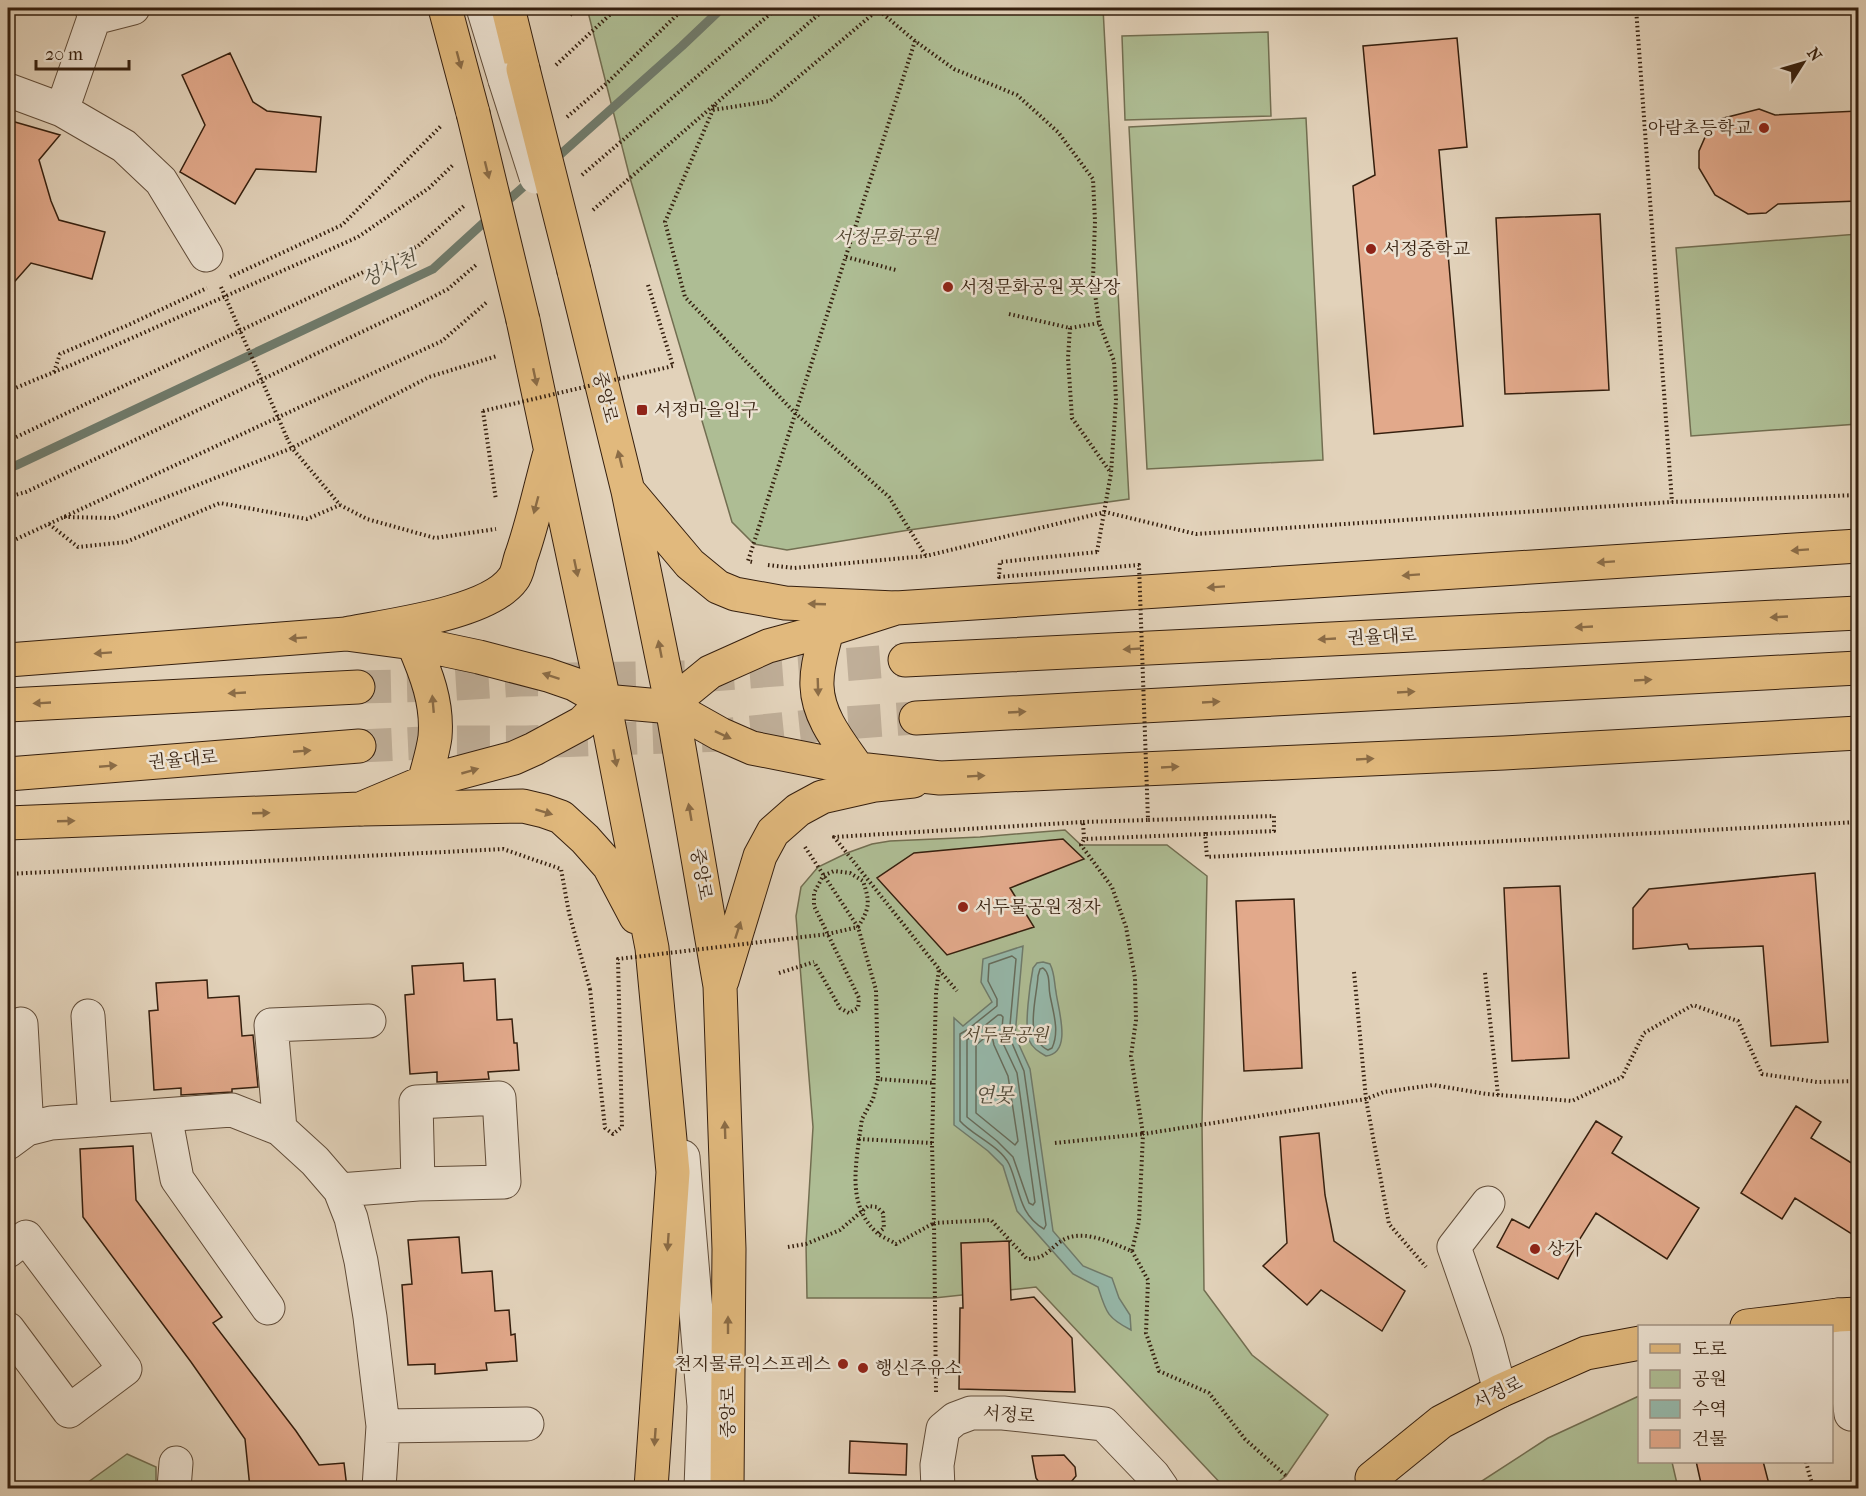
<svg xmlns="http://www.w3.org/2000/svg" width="1866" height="1496" font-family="'IM FELL French Canon','Noto Serif KR',serif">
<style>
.green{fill:#aebd94;stroke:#726e51;stroke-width:1.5}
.water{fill:#96b8aa;stroke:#6f7b6c;stroke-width:1.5}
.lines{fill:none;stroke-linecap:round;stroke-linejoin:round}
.shore{stroke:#666c5c;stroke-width:1.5}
.stream{stroke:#6f7b6c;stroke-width:9}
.building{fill:#e2a98b;stroke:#351f0e;stroke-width:1.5}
.highway-tunnel{stroke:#bfae98;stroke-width:33;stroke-dasharray:33 16;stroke-linecap:butt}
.minor-casing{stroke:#604c39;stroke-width:35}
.major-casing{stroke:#351f0e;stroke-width:35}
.highway-casing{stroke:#351f0e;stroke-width:35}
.path{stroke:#351f0e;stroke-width:4;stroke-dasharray:1.5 3;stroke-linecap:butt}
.minor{stroke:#ece2d2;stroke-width:33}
.major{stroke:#e1b97d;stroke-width:33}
.highway{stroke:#e1b97d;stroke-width:33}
.minor-bridge-casing{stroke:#604c39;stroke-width:35;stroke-linecap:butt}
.major-bridge-casing{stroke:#351f0e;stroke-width:35;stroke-linecap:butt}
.path-bridge{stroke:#351f0e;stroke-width:4;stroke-dasharray:1.5 3;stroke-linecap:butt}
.minor-bridge{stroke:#ece2d2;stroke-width:33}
.major-bridge{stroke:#e1b97d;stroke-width:33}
.oneway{fill:#8b6c46}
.poi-dot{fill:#8f2418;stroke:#ece2d2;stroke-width:2}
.labels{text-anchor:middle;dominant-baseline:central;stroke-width:5;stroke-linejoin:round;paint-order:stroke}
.poi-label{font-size:18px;fill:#351f0e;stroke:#ece2d2;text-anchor:start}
.park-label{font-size:18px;font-style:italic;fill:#534630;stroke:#ece2d2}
.street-label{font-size:18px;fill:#351f0e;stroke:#ece2d2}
.water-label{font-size:20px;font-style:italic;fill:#524d3d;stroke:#ece2d2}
</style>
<rect width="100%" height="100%" fill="#e2d2ba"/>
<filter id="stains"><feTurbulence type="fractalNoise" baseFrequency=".00333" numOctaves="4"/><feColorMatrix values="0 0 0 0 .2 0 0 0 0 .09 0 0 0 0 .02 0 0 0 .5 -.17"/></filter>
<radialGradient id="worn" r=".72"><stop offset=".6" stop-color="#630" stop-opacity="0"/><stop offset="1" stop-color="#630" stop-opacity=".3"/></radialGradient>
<path class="green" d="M 587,8 L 1103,8 L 1129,499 L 909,530 L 787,550 L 754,544 L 732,522 L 630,178 Z
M 1268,32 L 1271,116 L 1125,120 L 1122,36 Z
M 1306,118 L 1323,460 L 1147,469 L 1129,127 Z
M 1858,234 L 1858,424 L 1691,436 L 1676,248 Z
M 1065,830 L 1081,845 L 1167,845 L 1207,876 L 1202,1125 L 1204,1290 L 1252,1355 L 1328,1415 L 1286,1476 L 1270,1488 L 1225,1488 L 1036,1287 L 934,1298 L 807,1298 L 806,1244 L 813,1127 L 796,916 L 801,887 L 818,867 L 847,853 L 872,844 L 890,841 L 980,837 Z
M 1639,1396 L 1640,1462 L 1672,1462 L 1678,1488 L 1471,1488 L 1548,1438 Z
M 127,1454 L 156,1467 L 156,1488 L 80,1488 Z"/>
<path class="water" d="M 1023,946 L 1015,1036 L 1030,1069 L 1053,1231 L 1083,1266 L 1112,1278 L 1119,1298 L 1130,1315 L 1131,1330 C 1107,1318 1106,1312 1098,1287 L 1073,1274 L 1017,1211 L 1003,1166 L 988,1151 L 954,1125 L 954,1018 L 963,1026 L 992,1002 L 981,982 L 983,959 Z
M 1043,962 L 1050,964 C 1055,974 1054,982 1056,992 C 1058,1009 1073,1053 1046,1056 C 1039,1052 1032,1048 1029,1040 C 1024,1026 1030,984 1033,968 L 1037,963 Z"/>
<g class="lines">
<path class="shore" d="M 1012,956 L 1016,959 L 1009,1036 L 1024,1071 L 1046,1225 L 1044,1229 C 1018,1214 1020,1188 1009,1164 C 1000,1146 972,1135 960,1121 L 960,1034 L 967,1030 L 997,1006 L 997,999 L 988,981 L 989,964 Z
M 1043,968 C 1051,974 1048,986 1050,995 C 1053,1012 1060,1031 1052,1048 L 1048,1050 C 1023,1038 1037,998 1038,976 L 1040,969 Z
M 998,1015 L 1001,1015 L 1003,1017 L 1001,1039 L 1017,1073 L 1035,1202 L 1033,1205 L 1029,1203 L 1013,1157 L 997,1141 L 967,1117 L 967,1040 Z
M 988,1035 L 992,1036 L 994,1045 L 1008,1076 L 1018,1141 L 1015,1145 L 976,1113 L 976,1045 Z"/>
<path class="stream" d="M 553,161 L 682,46 L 722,8
M 503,205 L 531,180
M 8,468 L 17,465 L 433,269 L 491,216"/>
</g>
<path class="building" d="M 1457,38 L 1467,147 L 1439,150 L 1463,426 L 1374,434 L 1353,186 L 1375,175 L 1363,46 Z
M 230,53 L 253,102 L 267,111 L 321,117 L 316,172 L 256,169 L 235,204 L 180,172 L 205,125 L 182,75 Z
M 1759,109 L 1775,115 L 1858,111 L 1858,201 L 1778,204 L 1766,213 L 1748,214 L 1715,195 L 1699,168 L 1699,151 L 1706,135 L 1720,119 Z
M 8,120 L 60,135 L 39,160 L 51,201 L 59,220 L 105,232 L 92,279 L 31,263 L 8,289 Z
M 1600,214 L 1609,390 L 1505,394 L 1496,218 Z
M 1063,839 L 1084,859 L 1010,888 L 1034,927 L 947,955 L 877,878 L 914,853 Z
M 1815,873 L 1828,1042 L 1771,1046 L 1763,946 L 1689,949 L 1687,944 L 1633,949 L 1633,908 L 1649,889 Z
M 1560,886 L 1569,1058 L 1512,1061 L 1504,888 Z
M 1294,899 L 1302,1068 L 1244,1071 L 1236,901 Z
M 463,963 L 464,981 L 495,979 L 497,1020 L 512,1019 L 514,1043 L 517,1043 L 519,1070 L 488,1072 L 489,1079 L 437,1082 L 437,1072 L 410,1074 L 405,995 L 414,994 L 412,966 Z
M 207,980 L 208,998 L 239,996 L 242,1036 L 253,1035 L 258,1087 L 232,1089 L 232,1092 L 181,1095 L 181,1088 L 154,1090 L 149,1011 L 158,1010 L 156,983 Z
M 1796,1106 L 1821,1122 L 1811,1138 L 1858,1167 L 1858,1238 L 1795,1198 L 1782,1219 L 1741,1193 Z
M 1596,1121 L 1622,1137 L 1612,1153 L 1699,1208 L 1667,1259 L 1596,1213 L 1576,1245 L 1558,1279 L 1497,1247 L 1512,1219 L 1529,1228 Z
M 1319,1133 L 1325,1195 L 1334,1241 L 1405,1291 L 1382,1331 L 1321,1290 L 1307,1305 L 1263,1266 L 1287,1243 L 1280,1137 Z
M 133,1146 L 136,1200 L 222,1317 L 213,1323 L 296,1431 L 319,1465 L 344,1463 L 347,1488 L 250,1488 L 245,1439 L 191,1362 L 83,1217 L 80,1149 Z
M 459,1237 L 462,1273 L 492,1271 L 495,1311 L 509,1310 L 511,1335 L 515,1334 L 517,1361 L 486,1363 L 487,1370 L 435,1374 L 435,1364 L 408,1365 L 402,1285 L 412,1284 L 408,1240 Z
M 1009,1241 L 1011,1300 L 1034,1297 L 1072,1338 L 1075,1392 L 959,1389 L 960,1308 L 963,1308 L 961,1243 Z
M 850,1441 L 907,1444 L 906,1475 L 849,1473 Z
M 1064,1455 L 1075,1467 L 1076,1476 L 1066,1488 L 1043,1488 L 1036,1478 L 1032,1456 Z
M 1696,1461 L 1763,1461 L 1770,1488 L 1702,1488 Z"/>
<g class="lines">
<path class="highway-tunnel" d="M 358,687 L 442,685 L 519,680 L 685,677 L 905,660
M 359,746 L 445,742 L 527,742 L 723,735 L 829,724 L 916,718"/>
<g class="minor-casing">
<path id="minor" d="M 483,8 L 505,80
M 94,18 L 133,8
M 8,90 L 62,110 L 124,146 L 161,181 L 206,255
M 62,110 L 94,18 L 92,8
M 88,1016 L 95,1120
M 21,1024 L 27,1129
M 165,1115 L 177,1179 L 268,1308
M 280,1129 L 271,1025 L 369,1021
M 8,1143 L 27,1129 L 51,1123 L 232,1110 L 280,1129 L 315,1161 L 340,1190 L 351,1218 L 361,1261 L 370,1317 L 383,1426 L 379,1488
M 683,1157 L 704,1406 L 701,1488
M 340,1190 L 418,1184 L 504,1182 L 499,1098 L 416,1102 L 418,1184
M 1488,1203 L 1454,1247 L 1487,1342 L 1500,1391
M 8,1251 L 26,1237 L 125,1369 L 69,1411 L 8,1329
M 1838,1315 L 1851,1414
M 383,1426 L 527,1424
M 174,1488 L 176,1463
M 938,1488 L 937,1465 L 943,1429 L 955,1419 L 971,1413 L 1003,1413 L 1104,1424 L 1153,1475 L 1162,1488"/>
</g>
<g class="major-casing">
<path id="major" d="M 445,8 L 473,113
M 508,8 L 523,69
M 574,271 L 628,491 L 672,707 L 720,986 L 729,1249 L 727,1488
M 523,320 L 604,701 L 652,948 L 673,1172 L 651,1488
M 630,493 L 690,564 L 718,587 L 735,594 L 785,603 L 895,608
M 350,633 C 391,625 489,613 513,579 C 518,573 519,561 522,554 C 533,522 540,489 549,456
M 362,809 L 523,806 L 544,811 L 561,817 L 585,839 L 609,866 L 636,917
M 722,981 L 760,856 L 773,832 L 798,810 L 822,797 L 875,785 L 913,781
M 1747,1326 L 1838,1315 L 1858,1314
M 1372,1478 L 1441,1422 L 1500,1391 L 1586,1353 L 1640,1343"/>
</g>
<g class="highway-casing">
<path id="highway" d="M 827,630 C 823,648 816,667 817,686 C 818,718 841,744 858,769
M 413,643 C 426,673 438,703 435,737 C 433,752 428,768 424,782
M 8,660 L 346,634 L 413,643 L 479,657 L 548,675 L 574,684 L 604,701 L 672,707 L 720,734 L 752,748 L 858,769 L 940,778 L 1504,753 L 1858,733
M 905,660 L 1858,613
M 8,705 L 358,687
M 672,707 L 688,690 L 710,672 L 768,646 L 827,630 L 896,608 L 1858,546
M 916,718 L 1858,668
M 8,774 L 359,746
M 8,823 L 360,809 L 424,782 L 514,758 L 534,749 L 582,723 L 604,701"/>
</g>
<path class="path" d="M 876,8 L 915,41 L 954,69 L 1017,95 L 1058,132 L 1093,179 L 1095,221 L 1093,279 L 1099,323 L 1114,361 L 1116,400 L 1111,473 L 1097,552
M 1636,8 L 1672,502
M 570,15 L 579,8
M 556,65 L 617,8
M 715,105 L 665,222 L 685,297 L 795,413 L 889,497 L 926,556
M 713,110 L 770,101 L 880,8
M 567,117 L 607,83 L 684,8
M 582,175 L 777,8
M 593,210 L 826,8
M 846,257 L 896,270
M 230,277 L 342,225 L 441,126
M 648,285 L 673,366
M 1009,314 L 1070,328 L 1099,323
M 1070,328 L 1068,358 L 1072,418 L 1111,473
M 54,372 L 60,354 L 126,326 L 207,288
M 8,391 L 76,363 L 358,237 L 429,188 L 454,164
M 483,411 L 496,500
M 287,438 L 292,448 L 340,505 L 367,519 L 435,538 L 496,529
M 8,441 L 418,246 L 464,206
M 8,497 L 26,492 L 412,308 L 448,289 L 476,265
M 64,517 L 113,518 L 292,448 L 429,377 L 497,356
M 49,524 L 78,547 L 126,542 L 220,503 L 307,519 L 340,505
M 8,543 L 442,341 L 487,302
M 752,562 L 748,561 L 915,41
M 768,565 L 794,568 L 926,556 L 1105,512 L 1196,534 L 1672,502 L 1858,495
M 1083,822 L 1148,820
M 1858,822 L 1207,857 L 1205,834 L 1084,839 L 1083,822 L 834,837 L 939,969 L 936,993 L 932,1143 L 934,1223 L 991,1220 L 1027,1259 C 1041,1259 1046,1254 1056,1245 C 1078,1225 1108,1242 1132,1251 L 1139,1221 L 1143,1134 L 1366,1099 L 1384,1092 L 1433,1085 L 1487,1094 L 1572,1101 L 1622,1077 L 1644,1033 L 1693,1005 L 1738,1021 L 1762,1074 L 1817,1082 L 1858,1081
M 805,847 L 858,927 L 876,990 L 878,1079
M 8,874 L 503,849 L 561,869 L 569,913 L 590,989
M 939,970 L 957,991
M 1354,972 L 1366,1099 L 1389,1224 L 1426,1267
M 779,973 L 814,962
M 1485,973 L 1498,1095
M 859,1139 C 855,1172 849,1206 876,1232 C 881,1237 890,1240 896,1244 L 934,1223 L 936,1392
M 932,1143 L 859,1139 L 862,1119 L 873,1099 L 878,1079 L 934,1083
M 1055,1143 L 1143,1134 L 1131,1056 L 1136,1020 L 1135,978 L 1126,927 L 1112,887 L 1081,845 L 1084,839
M 788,1247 L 806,1244 L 840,1230 L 868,1206 L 877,1207 L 883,1213 L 884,1228 L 877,1234
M 1132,1251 L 1148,1280 L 1146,1333 L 1159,1371 L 1209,1393 L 1245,1439 L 1286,1476
M 1806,1462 L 1813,1488"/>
<use href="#minor" class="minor"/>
<use href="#major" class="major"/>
<use href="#highway" class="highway"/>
<g class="minor-bridge-casing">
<path id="minor-bridge" d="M 505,80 L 536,177"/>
</g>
<g class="major-bridge-casing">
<path id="major-bridge" d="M 523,69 L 574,271
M 473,113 L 523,320"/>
</g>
<path class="path-bridge" d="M 221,287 L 287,438
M 483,411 L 673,366
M 1097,552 L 1000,562 L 999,577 L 1139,565 L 1148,820 L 1274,816 L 1274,831 L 1205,834
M 590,989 L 605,1128 L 613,1134 L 622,1127 L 618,959 L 828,934 L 858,927 C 870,908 870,902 863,881 L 850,873 L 834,871 L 823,876 L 814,893 L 814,906 L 859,998 L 858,1008 L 849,1013 L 840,1008 L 814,962"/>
<use href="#minor-bridge" class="minor-bridge"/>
<use href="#major-bridge" class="major-bridge"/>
</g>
<defs><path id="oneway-solid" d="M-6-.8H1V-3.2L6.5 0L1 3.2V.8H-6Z" transform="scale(1.5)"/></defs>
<g class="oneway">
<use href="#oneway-solid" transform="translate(459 60) rotate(75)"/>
<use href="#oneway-solid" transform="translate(487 170) rotate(76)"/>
<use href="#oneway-solid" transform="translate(535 377) rotate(78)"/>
<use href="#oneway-solid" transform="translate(620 459) rotate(-104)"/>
<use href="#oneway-solid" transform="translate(536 505) rotate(105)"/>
<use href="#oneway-solid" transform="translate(1800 550) rotate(176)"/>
<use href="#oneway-solid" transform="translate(1606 562) rotate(176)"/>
<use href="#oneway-solid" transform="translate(576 568) rotate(78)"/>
<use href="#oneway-solid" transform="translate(1411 575) rotate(176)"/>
<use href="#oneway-solid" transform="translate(1216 587) rotate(176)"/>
<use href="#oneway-solid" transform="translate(817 604) rotate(-178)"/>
<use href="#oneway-solid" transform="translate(1779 617) rotate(177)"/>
<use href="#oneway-solid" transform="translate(1584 627) rotate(177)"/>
<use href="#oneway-solid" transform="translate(298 638) rotate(176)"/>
<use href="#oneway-solid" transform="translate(1327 639) rotate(177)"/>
<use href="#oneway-solid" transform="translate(660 649) rotate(-101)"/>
<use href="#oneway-solid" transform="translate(1132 649) rotate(177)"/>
<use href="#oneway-solid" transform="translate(103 653) rotate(176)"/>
<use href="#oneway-solid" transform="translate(551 676) rotate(-162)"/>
<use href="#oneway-solid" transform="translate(1643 680) rotate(-3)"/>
<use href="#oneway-solid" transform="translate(818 687) rotate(88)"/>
<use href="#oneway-solid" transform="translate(1406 692) rotate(-3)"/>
<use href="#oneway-solid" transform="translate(237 693) rotate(177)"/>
<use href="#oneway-solid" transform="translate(1211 702) rotate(-3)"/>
<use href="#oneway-solid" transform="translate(42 703) rotate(177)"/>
<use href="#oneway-solid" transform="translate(433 704) rotate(-95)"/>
<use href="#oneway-solid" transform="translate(1017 712) rotate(-3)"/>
<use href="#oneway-solid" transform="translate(723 735) rotate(25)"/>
<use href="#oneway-solid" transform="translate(302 751) rotate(-5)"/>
<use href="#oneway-solid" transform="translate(615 758) rotate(79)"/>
<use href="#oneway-solid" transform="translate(1365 759) rotate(-3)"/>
<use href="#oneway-solid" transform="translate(108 766) rotate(-5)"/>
<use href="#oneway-solid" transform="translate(1170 767) rotate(-3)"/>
<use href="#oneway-solid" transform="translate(470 771) rotate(-16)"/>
<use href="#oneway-solid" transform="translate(976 776) rotate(-3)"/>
<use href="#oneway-solid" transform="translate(544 812) rotate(17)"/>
<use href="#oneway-solid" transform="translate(690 812) rotate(-100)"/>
<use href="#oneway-solid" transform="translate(261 813) rotate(-2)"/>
<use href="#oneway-solid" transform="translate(66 821) rotate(-2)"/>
<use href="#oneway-solid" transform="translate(738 930) rotate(-72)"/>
<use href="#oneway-solid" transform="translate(725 1130) rotate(-92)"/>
<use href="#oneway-solid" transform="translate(668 1242) rotate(94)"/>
<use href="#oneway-solid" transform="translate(728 1325) rotate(-90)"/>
<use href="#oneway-solid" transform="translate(655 1437) rotate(94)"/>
</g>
<g class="poi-dot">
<circle cx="1764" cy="128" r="6"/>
<circle cx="1371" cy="249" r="6"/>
<circle cx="948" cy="287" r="6"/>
<rect x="636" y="404" width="12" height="12" rx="3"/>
<circle cx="963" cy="907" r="6"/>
<circle cx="1535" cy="1249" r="6"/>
<circle cx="843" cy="1364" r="6"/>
<circle cx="863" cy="1368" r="6"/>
</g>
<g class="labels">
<g class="poi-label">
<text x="1752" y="128" text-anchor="end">아람초등학교</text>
<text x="1383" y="249">서정중학교</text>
<text x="960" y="287">서정문화공원 풋살장</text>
<text x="654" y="410">서정마을입구</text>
<text x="975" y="907">서두물공원 정자</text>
<text x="1547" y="1249">상가</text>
<text x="831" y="1364" text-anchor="end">천지물류익스프레스</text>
<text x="875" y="1368">행신주유소</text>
</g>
<g class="park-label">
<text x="886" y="237">서정문화공원</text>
<text x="1005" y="1035">서두물공원</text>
</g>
<g class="street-label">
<text transform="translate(605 397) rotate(76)">중앙로</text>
<text transform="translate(1382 637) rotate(-3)">권율대로</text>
<text transform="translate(183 760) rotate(-5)">권율대로</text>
<text transform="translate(701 874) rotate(80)">중앙로</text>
<text transform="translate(1498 1393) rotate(-26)">서정로</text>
<text transform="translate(728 1412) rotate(-90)">중앙로</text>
<text transform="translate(1009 1415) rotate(4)">서정로</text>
</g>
<g class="water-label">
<text transform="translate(389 269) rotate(-25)">성사천</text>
<text x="994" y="1095">연못</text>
</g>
</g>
<rect width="1866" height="1496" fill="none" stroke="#e2d2ba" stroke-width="30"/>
<rect x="9" y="9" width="1848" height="1478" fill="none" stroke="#351f0e" stroke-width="3"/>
<rect x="15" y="15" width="1836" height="1466" fill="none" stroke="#351f0e" stroke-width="1.5"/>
<rect x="1638" y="1325" width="195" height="138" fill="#ece2d2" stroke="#a39484" stroke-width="1.5"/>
<rect x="1650" y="1344" width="30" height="9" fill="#e1b97d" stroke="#a39484" stroke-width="1.5"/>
<text x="1692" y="1355" font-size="18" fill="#351f0e">도로</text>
<rect x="1650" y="1370" width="30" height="18" fill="#aebd94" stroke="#a39484" stroke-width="1.5"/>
<text x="1692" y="1385" font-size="18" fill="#351f0e">공원</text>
<rect x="1650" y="1400" width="30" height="18" fill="#96b8aa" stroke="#a39484" stroke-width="1.5"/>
<text x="1692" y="1415" font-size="18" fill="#351f0e">수역</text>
<rect x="1650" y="1430" width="30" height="18" fill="#e2a98b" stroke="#a39484" stroke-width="1.5"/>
<text x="1692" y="1445" font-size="18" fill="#351f0e">건물</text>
<g transform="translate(1803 63) rotate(53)" stroke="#ece2d2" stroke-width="4.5" paint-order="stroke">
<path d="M0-4.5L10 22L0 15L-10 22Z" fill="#351f0e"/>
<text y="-9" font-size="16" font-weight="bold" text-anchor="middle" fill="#351f0e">N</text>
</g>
<path d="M36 60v9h93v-9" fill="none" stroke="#351f0e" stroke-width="3"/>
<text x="45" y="60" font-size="18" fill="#351f0e" stroke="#ece2d2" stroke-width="4.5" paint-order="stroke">20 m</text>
<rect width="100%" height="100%" filter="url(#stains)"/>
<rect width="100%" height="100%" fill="url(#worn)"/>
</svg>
